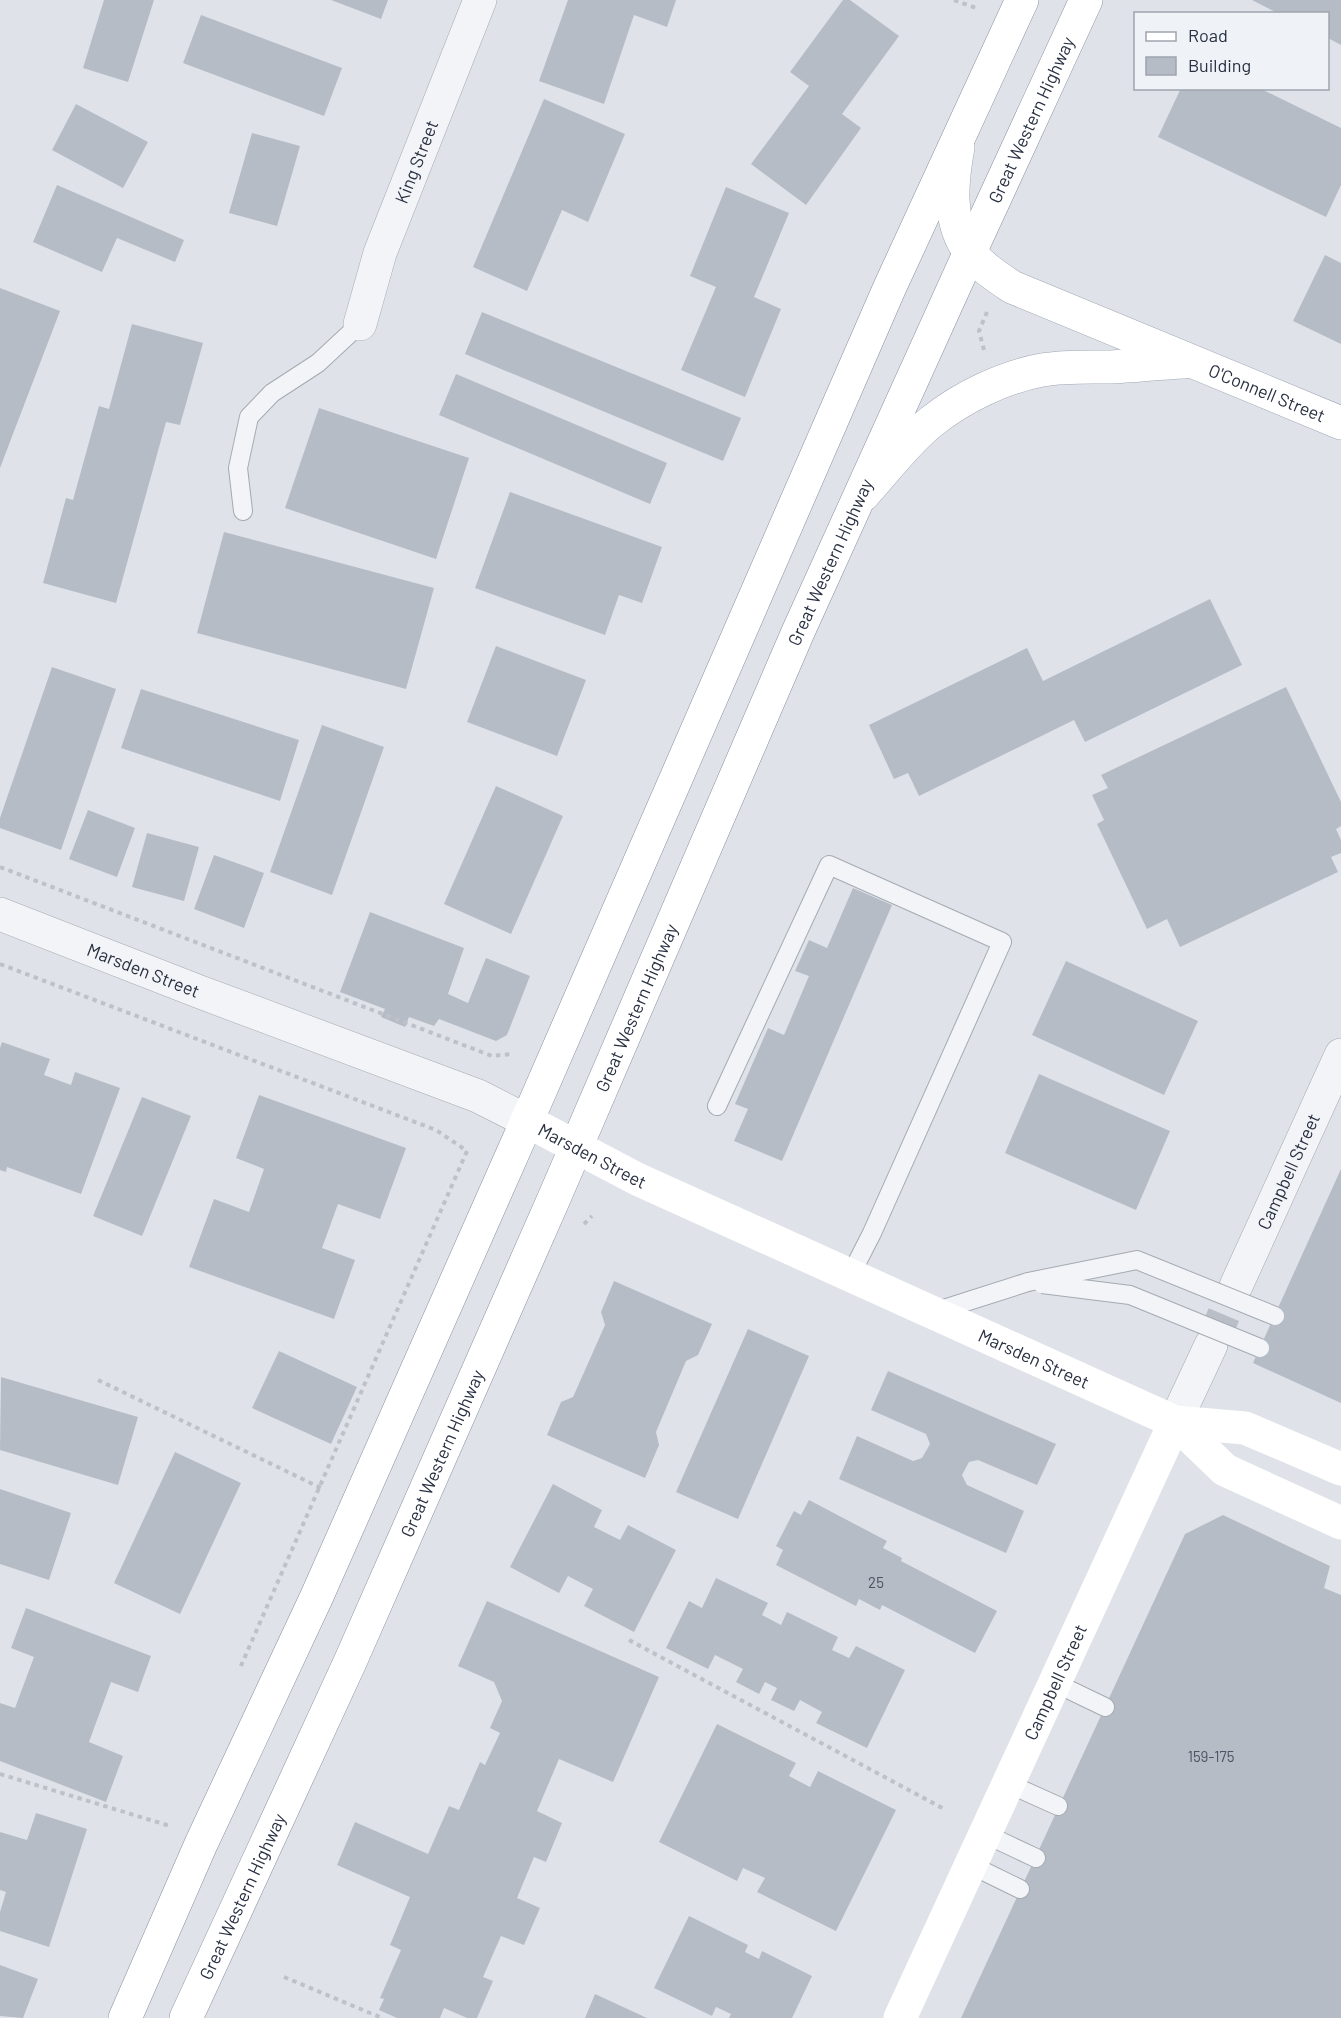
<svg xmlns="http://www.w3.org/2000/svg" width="1341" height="2018" font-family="Barlow,sans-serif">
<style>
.building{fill:#b6bcc6}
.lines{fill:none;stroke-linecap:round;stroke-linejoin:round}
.street-tunnel{stroke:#babfc7;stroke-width:33;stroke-dasharray:33 16;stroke-linecap:butt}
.lane-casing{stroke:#a4aab3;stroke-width:20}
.street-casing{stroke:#a4aab3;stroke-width:34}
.primary-casing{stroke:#9ea7b5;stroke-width:34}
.highway-casing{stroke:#8690a0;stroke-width:34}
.path{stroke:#bdc1c8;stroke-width:4;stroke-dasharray:4.5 4.5;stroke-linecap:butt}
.lane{stroke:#f2f4f7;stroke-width:18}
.street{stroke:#f2f4f7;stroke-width:33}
.secondary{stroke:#fff;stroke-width:33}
.primary{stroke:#fff;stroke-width:33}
.highway{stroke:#fff;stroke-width:33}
.lane-bridge-casing{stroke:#a4aab3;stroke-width:20;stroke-linecap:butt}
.lane-bridge{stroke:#f2f4f7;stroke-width:18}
.labels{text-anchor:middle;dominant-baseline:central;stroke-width:4.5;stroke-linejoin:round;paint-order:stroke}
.number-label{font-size:15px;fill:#4c5362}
.street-label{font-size:18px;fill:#283041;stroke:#eff2f6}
</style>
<rect width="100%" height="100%" fill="#dfe3e9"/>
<path class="building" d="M 104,0 L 154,0 L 128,82 L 83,68 Z
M 331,0 L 388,0 L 381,19 Z
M 568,0 L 676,0 L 667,27 L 634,15 L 604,104 L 539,81 Z
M 843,0 L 850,0 L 899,36 L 842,114 L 861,128 L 806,205 L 751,164 L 809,86 L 790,72 Z
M 1252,0 L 1341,0 L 1341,45 L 1328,38 L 1328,14 L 1279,14 Z
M 201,15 L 342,68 L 324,116 L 183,63 Z
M 1181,88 L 1259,88 L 1341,128 L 1341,185 L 1326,217 L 1158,137 Z
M 544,99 L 625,134 L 588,222 L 562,210 L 527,291 L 473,267 Z
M 76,104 L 148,142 L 123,188 L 52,150 Z
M 252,133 L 300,146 L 277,226 L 229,213 Z
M 57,185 L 184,240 L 175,262 L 117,238 L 102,272 L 33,242 Z
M 726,187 L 789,213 L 754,297 L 781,309 L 745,397 L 681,370 L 716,287 L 690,276 Z
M 1325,255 L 1341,263 L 1341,344 L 1293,321 Z
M 0,288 L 60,311 L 0,468 Z
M 482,312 L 741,418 L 723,461 L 465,354 Z
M 132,324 L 203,343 L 180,425 L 166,422 L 116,603 L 43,583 L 66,498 L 73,500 L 99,406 L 109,409 Z
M 456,374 L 667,463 L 650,504 L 439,415 Z
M 319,408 L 469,458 L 436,559 L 285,508 Z
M 510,492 L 662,547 L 642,603 L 619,595 L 605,635 L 475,588 Z
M 224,532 L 434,588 L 406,689 L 197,633 Z
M 1210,599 L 1242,665 L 1085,742 L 1074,720 L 919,796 L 908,773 L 894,779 L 869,725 L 1027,648 L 1043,681 Z
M 496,646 L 586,680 L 557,756 L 467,722 Z
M 52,667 L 116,689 L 61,850 L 0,828 L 0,818 Z
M 1286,687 L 1341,802 L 1341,826 L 1336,829 L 1341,840 L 1341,853 L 1331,857 L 1338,872 L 1180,947 L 1167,919 L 1147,929 L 1097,824 L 1104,820 L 1092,795 L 1108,788 L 1101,775 Z
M 141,689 L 299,740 L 280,801 L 121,748 Z
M 322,725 L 384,747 L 332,895 L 270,872 Z
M 496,786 L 563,816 L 511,934 L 444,904 Z
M 88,810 L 135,828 L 117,877 L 69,859 Z
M 147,833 L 199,847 L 184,901 L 132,887 Z
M 214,855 L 264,873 L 244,928 L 194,909 Z
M 853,888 L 892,905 L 782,1161 L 734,1141 L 748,1109 L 735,1104 L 768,1028 L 784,1035 L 809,976 L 795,971 L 809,940 L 827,948 Z
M 370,912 L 464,948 L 448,994 L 468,1003 L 486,958 L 530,976 L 507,1035 L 496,1041 L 439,1019 L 434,1026 L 409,1017 L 405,1027 L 381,1017 L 385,1009 L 340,992 Z
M 1066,961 L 1198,1021 L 1164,1095 L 1032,1035 Z
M 2,1042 L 50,1059 L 44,1075 L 71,1085 L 75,1072 L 120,1088 L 81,1194 L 7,1167 L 6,1172 L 0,1170 L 0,1048 Z
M 1039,1074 L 1170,1131 L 1136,1210 L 1005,1153 Z
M 259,1095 L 406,1148 L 380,1219 L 338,1204 L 322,1248 L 355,1260 L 334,1319 L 189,1267 L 214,1199 L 249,1212 L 264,1169 L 236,1158 Z
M 142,1097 L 191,1116 L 142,1236 L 93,1216 Z
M 1341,1169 L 1341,1403 L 1253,1363 Z
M 614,1281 L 712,1324 L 698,1355 L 686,1361 L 656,1432 L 659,1445 L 645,1478 L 547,1435 L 561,1402 L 573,1397 L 605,1325 L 601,1312 Z
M 748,1329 L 809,1356 L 738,1519 L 676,1492 Z
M 279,1351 L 357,1387 L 331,1444 L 252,1408 Z
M 888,1371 L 1056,1444 L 1037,1485 L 978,1460 L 969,1462 L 962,1475 L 967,1485 L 1024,1511 L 1006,1553 L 839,1479 L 857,1436 L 913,1461 L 922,1458 L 930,1444 L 926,1434 L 871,1410 Z
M 1,1377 L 138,1417 L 118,1485 L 0,1450 Z
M 175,1452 L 241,1483 L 180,1614 L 114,1583 Z
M 553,1484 L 602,1510 L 594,1527 L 620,1540 L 628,1525 L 676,1550 L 634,1632 L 584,1606 L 593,1589 L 568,1576 L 559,1593 L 510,1567 Z
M 0,1489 L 71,1513 L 49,1580 L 0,1564 Z
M 809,1500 L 887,1541 L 883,1548 L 902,1558 L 901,1561 L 997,1611 L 975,1653 L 882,1605 L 880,1610 L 859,1599 L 856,1606 L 776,1565 L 783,1550 L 776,1546 L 794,1511 L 801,1515 Z
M 1223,1515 L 1330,1566 L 1324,1588 L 1341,1595 L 1341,2018 L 961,2018 L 1185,1534 Z
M 716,1578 L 768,1603 L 762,1615 L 781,1625 L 787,1612 L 838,1637 L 832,1650 L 849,1658 L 856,1646 L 905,1670 L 867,1748 L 816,1723 L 822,1712 L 800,1700 L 794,1711 L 771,1700 L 777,1688 L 765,1682 L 759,1694 L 736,1682 L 743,1669 L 715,1655 L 708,1669 L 666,1648 L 689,1601 L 702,1608 Z
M 487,1601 L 659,1677 L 613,1782 L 559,1759 L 537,1811 L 562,1823 L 546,1862 L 534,1857 L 517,1898 L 540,1908 L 524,1945 L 501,1936 L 483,1977 L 493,1981 L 477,2018 L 467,2018 L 444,2008 L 440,2018 L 397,2018 L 379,2010 L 384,1999 L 380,1998 L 401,1950 L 390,1945 L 410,1897 L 337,1865 L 355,1822 L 428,1854 L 449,1806 L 459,1810 L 480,1762 L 485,1765 L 500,1733 L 490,1728 L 502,1701 L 494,1682 L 458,1666 Z
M 26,1608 L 151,1656 L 138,1692 L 111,1682 L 89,1742 L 123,1756 L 106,1802 L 0,1761 L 0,1703 L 15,1708 L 34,1657 L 11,1648 Z
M 717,1724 L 796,1763 L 789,1776 L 810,1787 L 818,1771 L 896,1810 L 836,1931 L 757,1892 L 765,1878 L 743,1868 L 737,1881 L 659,1842 Z
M 36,1813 L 87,1829 L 49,1947 L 0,1931 L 0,1912 L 6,1892 L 0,1890 L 0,1832 L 27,1840 Z
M 689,1916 L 748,1945 L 745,1952 L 759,1959 L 762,1951 L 812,1976 L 792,2018 L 729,2018 L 731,2014 L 716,2007 L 712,2016 L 654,1988 Z
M 0,1965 L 38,1979 L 23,2018 L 0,2016 Z
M 595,1994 L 647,2018 L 585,2018 Z"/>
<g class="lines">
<path class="street-tunnel" d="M 1211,1345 L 1236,1286"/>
<g class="lane-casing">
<path id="lane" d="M 243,511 L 238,468 L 249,417 L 272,393 L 318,363 L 360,324
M 717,1106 L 829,865 L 1002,942 L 872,1233 L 851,1274
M 934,1312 L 1028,1282
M 1055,1683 L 1105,1707
M 1009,1784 L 1058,1806
M 985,1834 L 1036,1858
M 971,1865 L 1020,1889"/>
</g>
<g class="street-casing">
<g id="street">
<path id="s1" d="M 360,324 L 380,253 L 480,0"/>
<path id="s2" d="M 0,914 L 200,992 L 478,1096 L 527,1121"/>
<path id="s3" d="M 1236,1286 L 1341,1055"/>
<path d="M 1175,1422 L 1211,1345"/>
</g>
</g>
<g class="primary-casing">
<g id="primary">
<path id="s6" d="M 958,147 C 952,180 947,221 969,251 C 979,265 997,277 1012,287 L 1341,423"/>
<path d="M 863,495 C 885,471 906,442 931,422 C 962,397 1004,377 1042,370 C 1065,366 1088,367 1111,367 C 1135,366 1159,363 1184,362"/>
</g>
</g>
<g class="highway-casing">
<g id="highway">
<path d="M 125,2018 L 201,1844 L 317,1596 L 527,1121 L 889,289 L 1022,0"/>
<path id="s7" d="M 186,2018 L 350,1662 L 555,1196 L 798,632 L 970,252 L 1086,0"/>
</g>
</g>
<path class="path" d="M 954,0 L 976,8
M 984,350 L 979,331 L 987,312
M 0,867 L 492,1056 L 511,1054
M 0,964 L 436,1130 L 467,1151 L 240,1668
M 584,1224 L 592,1216
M 98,1380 L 321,1488
M 629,1640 L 946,1810
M 0,1774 L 170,1826
M 284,1977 L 382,2018"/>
<use href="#lane" class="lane"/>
<use href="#street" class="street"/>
<g class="secondary">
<path id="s4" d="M 527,1121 L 637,1179 L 1175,1422 L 1225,1470 L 1341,1523"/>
<path d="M 1175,1422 L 1245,1428 L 1341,1469"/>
<path id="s5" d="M 900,2018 L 1175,1422"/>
</g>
<use href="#primary" class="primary"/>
<use href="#highway" class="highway"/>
<g class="lane-bridge-casing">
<path id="lane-bridge" d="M 1028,1282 L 1137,1260 L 1275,1316
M 1042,1284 L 1130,1295 L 1260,1348"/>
</g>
<use href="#lane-bridge" class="lane-bridge"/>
</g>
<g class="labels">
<g class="number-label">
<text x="876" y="1582">25</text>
<text x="1211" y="1756">159-175</text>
</g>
<g class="street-label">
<text stroke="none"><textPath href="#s7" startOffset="2078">Great Western Highway</textPath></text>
<text stroke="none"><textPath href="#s1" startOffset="172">King Street</textPath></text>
<text stroke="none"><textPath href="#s6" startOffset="440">O'Connell Street</textPath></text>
<text stroke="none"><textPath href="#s7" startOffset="1592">Great Western Highway</textPath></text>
<text stroke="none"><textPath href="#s2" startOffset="154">Marsden Street</textPath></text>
<text stroke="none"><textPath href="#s7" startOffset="1106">Great Western Highway</textPath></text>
<text stroke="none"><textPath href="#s4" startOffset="74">Marsden Street</textPath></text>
<text stroke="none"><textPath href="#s3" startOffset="126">Campbell Street</textPath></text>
<text stroke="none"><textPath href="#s4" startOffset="560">Marsden Street</textPath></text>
<text stroke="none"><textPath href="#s7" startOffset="620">Great Western Highway</textPath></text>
<text stroke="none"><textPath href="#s5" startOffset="370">Campbell Street</textPath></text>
<text stroke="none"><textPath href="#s7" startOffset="134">Great Western Highway</textPath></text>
</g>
</g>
<rect x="1134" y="12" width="195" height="78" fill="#eff2f6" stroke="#9fa4ae" stroke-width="1.5"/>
<rect x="1146" y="32" width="30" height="9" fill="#ffffff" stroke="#9fa4ae" stroke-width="1.5"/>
<text x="1188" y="42" font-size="18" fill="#283041">Road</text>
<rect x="1146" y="57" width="30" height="18" fill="#b6bcc6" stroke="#9fa4ae" stroke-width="1.5"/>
<text x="1188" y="72" font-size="18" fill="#283041">Building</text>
</svg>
